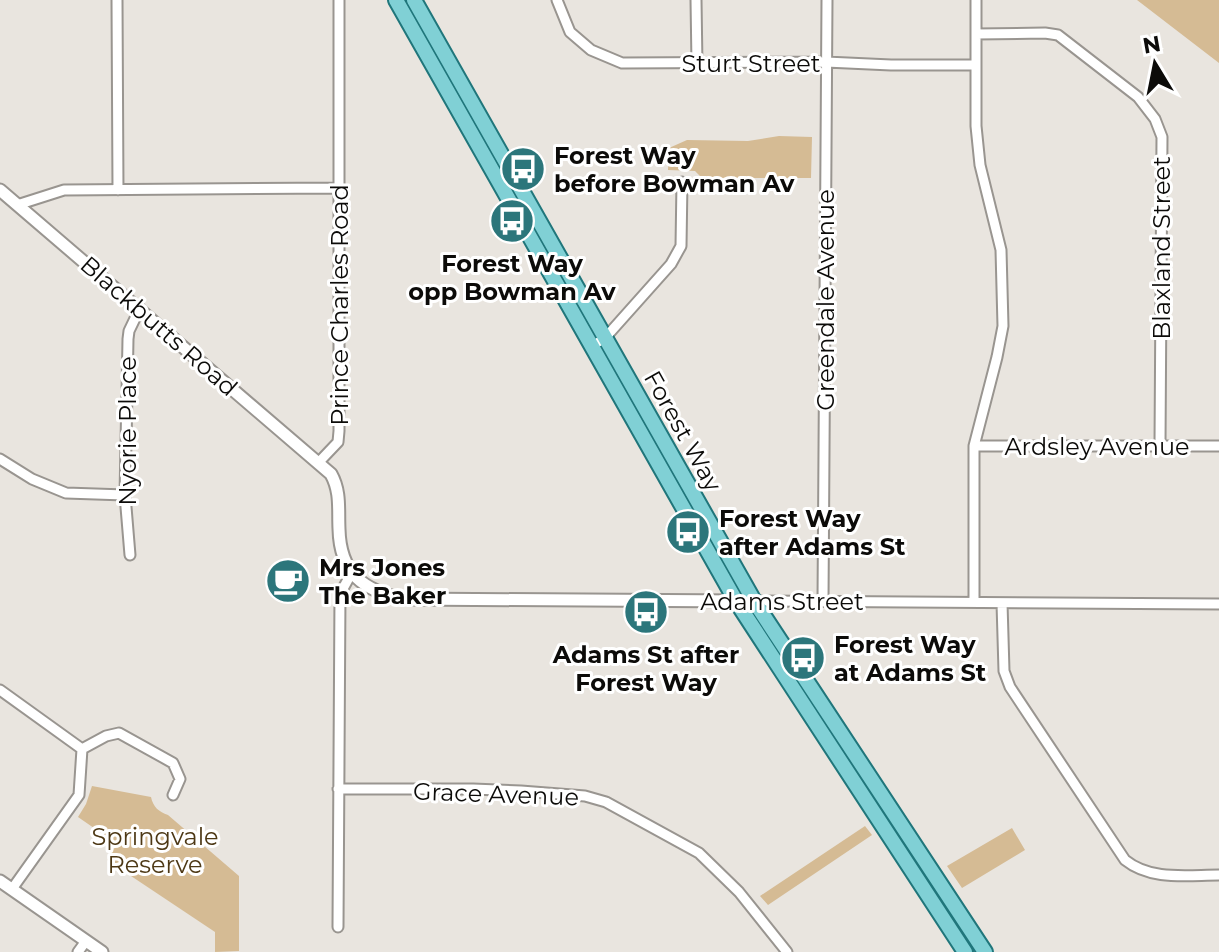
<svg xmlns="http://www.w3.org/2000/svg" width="1219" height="952" font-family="Montserrat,sans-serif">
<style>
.green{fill:#d5bb94}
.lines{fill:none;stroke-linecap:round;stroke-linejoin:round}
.minor-casing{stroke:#999590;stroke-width:13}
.tertiary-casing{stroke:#999590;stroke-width:15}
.primary-casing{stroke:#20767b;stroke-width:18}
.minor{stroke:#fff;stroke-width:9}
.tertiary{stroke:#fff;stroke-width:11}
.primary{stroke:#80d0d5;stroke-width:14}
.labels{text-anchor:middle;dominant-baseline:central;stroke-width:6;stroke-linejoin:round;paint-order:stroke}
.street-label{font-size:24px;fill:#0c0b09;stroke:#fff}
.poi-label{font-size:24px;font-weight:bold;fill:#0c0b09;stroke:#fff;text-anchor:start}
.park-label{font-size:24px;fill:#4d3815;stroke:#fff}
</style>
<rect width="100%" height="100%" fill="#e9e5df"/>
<path class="green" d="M 1137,0 L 1219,0 L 1219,63 Z
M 779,136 L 812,137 L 811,178 L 702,178 L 695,171 L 668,170 L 669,148 L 687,140 L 748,141 Z
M 92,786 L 151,797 C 153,807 159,812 168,815 L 239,876 L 239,951 L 215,952 L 215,932 L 107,860 L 117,844 L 78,817 L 86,804 Z
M 865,826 L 872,835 L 768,905 L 760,896 Z
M 1012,828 L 1025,850 L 962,888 L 947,866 Z"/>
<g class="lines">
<g class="minor-casing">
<path id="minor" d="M 117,0 L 118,190
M 557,0 L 570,32 L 591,50 L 622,63 L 826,62 L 891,65 L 975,65
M 696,0 L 697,64
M 976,34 L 1045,33 L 1058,35 L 1138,97 L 1155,119 L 1162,137 L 1160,445
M 17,205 L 64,190 L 340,188
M 592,346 L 605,338 L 671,264 L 681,246 L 682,182
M 974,446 L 1219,446
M 0,459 L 32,479 L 66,493 L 125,495
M 319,462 L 338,442 L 339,431 L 339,0
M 130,555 L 125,495 L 128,339 L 129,331 L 140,308
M 754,601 L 1219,604
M 823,601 L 827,0
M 974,602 L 974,446 L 997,357 L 1003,326 L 1001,250 L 980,165 L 976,126 L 976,0
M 1002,603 L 1004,671 L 1010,687 L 1125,860 C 1151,881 1187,875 1219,875
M 0,690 L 82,749 L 79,795 L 12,889
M 82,749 L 106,736 L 119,733 L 173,763 L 180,779 L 173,795
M 338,789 L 473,789 L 521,791 L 585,796 L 606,802 L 699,853 L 739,892 L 787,952
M 338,927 L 340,594 L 351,574
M 78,952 L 86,941"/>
</g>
<g class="tertiary-casing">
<path id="tertiary" d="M 0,190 L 331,474 C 341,492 338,509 339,529 C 340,573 363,591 404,599 L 743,601
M 0,881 L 102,952"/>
</g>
<g class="primary-casing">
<path id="primary" d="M 396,0 L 736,601 L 965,952
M 414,0 L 754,601 L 985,952"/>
</g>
<use href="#minor" class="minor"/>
<use href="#tertiary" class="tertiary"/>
<use href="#primary" class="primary"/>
</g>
<defs>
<g id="bus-disc" transform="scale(2.3)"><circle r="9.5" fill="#2c767b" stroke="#fff"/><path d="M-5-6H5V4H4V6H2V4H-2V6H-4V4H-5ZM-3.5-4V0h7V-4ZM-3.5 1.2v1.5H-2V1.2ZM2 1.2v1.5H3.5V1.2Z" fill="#fff"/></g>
<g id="cafe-disc" transform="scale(2.3)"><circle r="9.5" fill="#2c767b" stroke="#fff"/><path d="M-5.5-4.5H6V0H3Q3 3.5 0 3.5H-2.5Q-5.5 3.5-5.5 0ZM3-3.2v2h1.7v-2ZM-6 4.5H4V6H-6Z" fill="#fff"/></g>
</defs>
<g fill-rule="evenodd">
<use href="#bus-disc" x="523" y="169"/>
<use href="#bus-disc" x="512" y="221"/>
<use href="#bus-disc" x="688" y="532"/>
<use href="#cafe-disc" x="288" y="581"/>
<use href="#bus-disc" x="646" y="612"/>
<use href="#bus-disc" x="803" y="658"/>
</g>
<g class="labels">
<g class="street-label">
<text x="751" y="63">Sturt Street</text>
<text transform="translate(1161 248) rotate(-90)">Blaxland Street</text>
<text transform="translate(825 300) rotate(-90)">Greendale Avenue</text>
<text transform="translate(339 305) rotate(-90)">Prince Charles Road</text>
<text transform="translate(159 326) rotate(41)">Blackbutts Road</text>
<text transform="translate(127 431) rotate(-90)">Nyorie Place</text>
<text transform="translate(683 431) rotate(61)">Forest Way</text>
<text x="1097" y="446">Ardsley Avenue</text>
<text x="782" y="601">Adams Street</text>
<text transform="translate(496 794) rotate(2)">Grace Avenue</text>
</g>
<g class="poi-label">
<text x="554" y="155">Forest Way<tspan x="554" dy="28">before Bowman Av</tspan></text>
<text x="512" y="263" text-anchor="middle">Forest Way<tspan x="512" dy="28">opp Bowman Av</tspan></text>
<text x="719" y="518">Forest Way<tspan x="719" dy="28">after Adams St</tspan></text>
<text x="319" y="567">Mrs Jones<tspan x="319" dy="28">The Baker</tspan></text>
<text x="834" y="644">Forest Way<tspan x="834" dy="28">at Adams St</tspan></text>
<text x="646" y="654" text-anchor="middle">Adams St after<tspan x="646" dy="28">Forest Way</tspan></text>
</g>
<g class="park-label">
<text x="155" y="836">Springvale<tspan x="155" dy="28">Reserve</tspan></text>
</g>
</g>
<g transform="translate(1155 64) rotate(350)" stroke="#ffffff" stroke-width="6" paint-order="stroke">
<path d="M0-6L14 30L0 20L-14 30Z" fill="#0c0b09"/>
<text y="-12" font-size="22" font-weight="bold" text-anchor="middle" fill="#0c0b09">N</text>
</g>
</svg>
